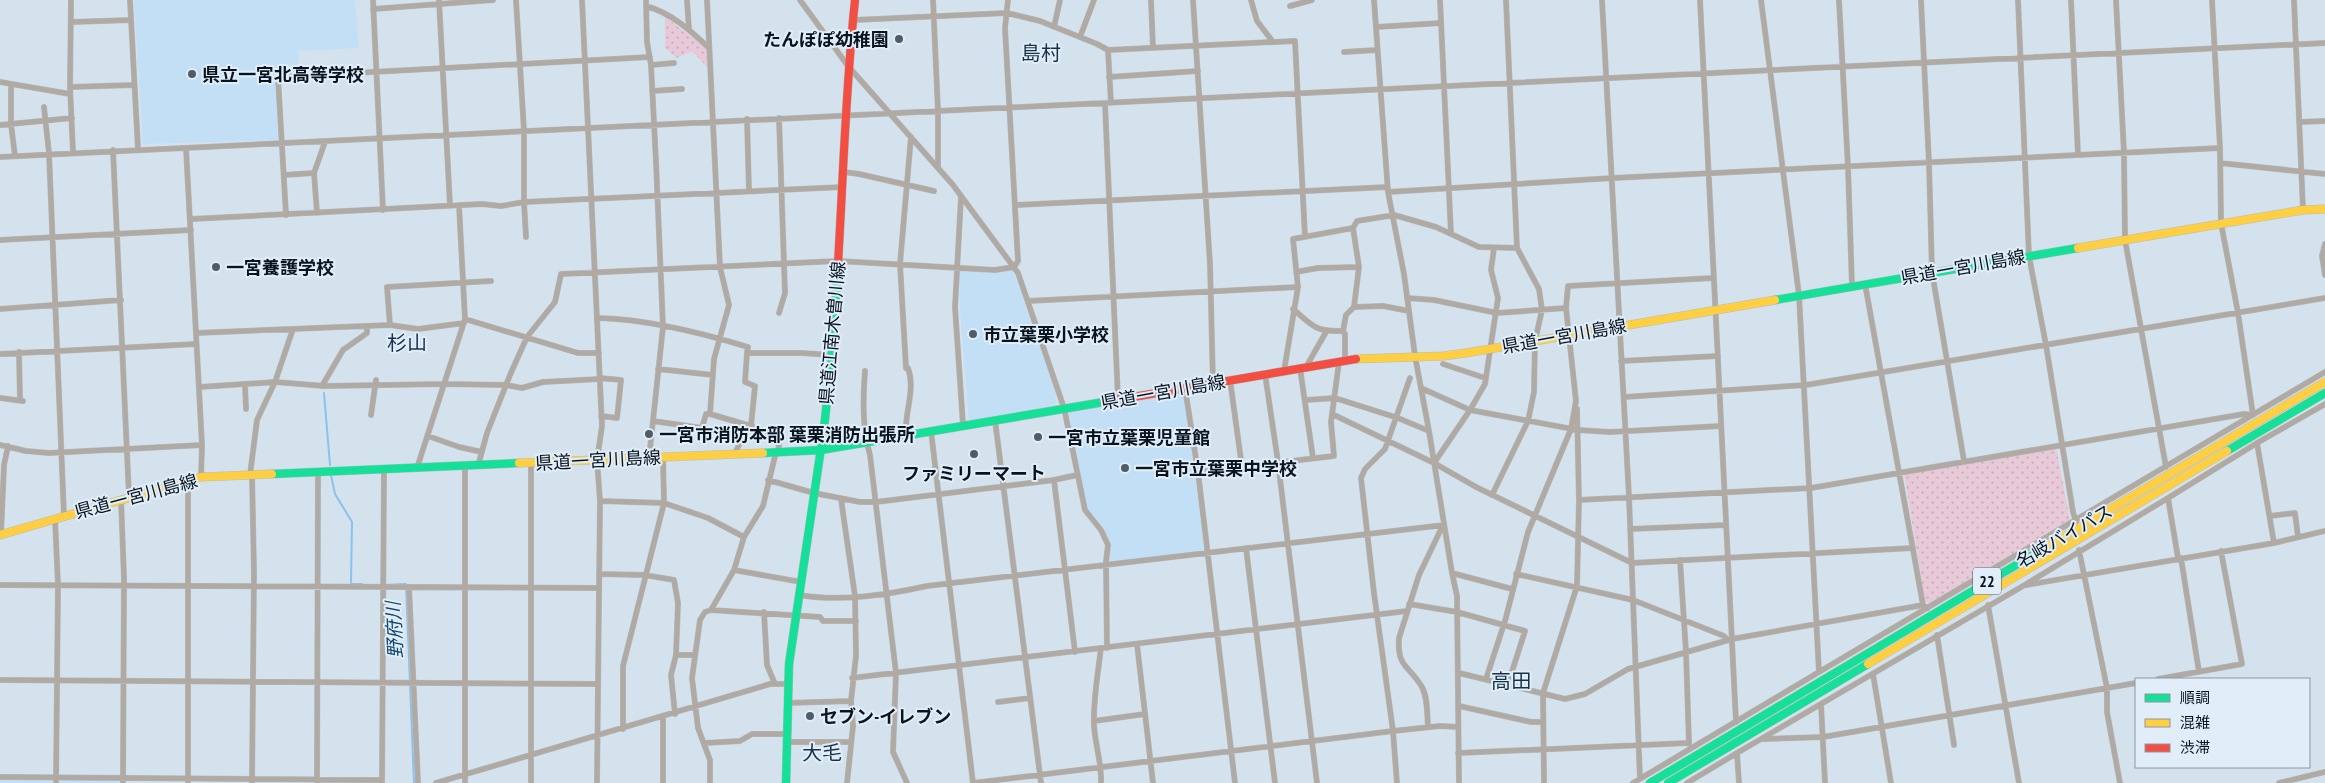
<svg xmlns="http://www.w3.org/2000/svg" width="2325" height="783" font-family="'PT Sans Narrow','Noto Sans JP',sans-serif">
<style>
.built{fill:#c3dff6}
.park{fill:url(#park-dots)}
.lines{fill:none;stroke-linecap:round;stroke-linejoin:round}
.stream{stroke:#88c2ef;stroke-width:2}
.street-casing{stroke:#b2bdc6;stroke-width:6}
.fast-casing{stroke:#b2bdc6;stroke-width:9}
.slow-casing{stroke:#b2bdc6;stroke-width:9}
.jam-casing{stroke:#b2bdc6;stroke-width:9}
.street{stroke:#b0aaa3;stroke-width:5}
.fast{stroke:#16e098;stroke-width:8}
.slow{stroke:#ffcf43;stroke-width:8}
.jam{stroke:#f24e42;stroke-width:8}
.poi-dot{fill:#505c67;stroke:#e1eef9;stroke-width:2}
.labels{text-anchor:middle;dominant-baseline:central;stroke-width:4;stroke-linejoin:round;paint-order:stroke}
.shield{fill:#e1eef9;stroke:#4a5560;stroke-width:1}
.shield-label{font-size:16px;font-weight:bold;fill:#09141e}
.poi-label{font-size:18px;font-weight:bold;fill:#09141e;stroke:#e1eef9;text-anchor:start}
.street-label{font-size:18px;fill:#09141e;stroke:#e1eef9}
.water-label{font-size:19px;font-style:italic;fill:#0f4970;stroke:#e1eef9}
.quarter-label{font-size:20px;fill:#173248;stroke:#e1eef9}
</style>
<defs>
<pattern id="park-dots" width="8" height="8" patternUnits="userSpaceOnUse" patternTransform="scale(1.25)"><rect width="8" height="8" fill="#e8c9d7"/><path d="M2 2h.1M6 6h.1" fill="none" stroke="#c6acb8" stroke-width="1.8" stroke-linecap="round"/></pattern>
</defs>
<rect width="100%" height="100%" fill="#d4e2ee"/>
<path class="built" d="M 134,0 L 355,0 L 359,48 L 298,51 L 299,74 L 275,74 L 278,140 L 143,144 Z
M 959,270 L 1013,270 L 1055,391 L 1056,405 L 969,421 L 960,311 Z
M 1181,392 L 1186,394 L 1204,550 L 1201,552 L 1108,563 L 1110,544 L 1102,525 L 1088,509 L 1085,503 L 1067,416 L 1070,411 Z
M 0,779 L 119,780 L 119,783 L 0,783 Z"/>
<path class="park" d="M 665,17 L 708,49 L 707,67 L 692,51 L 677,58 L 665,48 Z
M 2056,447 L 2070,520 L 1930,603 L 1925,601 L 1904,473 Z"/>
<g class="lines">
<path class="stream" d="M 324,393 L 330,465
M 331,475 L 335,494 L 352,522 L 351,584 L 362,584
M 385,585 L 406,584 L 414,783"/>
<g class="street-casing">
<path id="street" d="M 71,0 L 70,87 L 73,152
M 130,0 L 138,149
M 373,0 L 383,210
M 439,0 L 450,205
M 582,0 L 602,426 L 597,460 L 600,501 L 597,783
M 646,0 L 647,42 L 651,65 L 656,162 L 663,327 L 649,458
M 687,0 L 689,30
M 800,0 L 848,66 L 953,185 L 1018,273 L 1064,408 L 1085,510 L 1101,530 L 1108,545 L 1106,562 L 1107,648
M 933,0 L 938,111 L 938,167
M 1151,0 L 1153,48
M 1193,0 L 1210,264 L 1213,383
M 1251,0 L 1257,21 L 1273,42
M 1374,0 L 1388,192 L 1404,274 L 1415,356 L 1429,431 L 1452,573 L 1457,596 L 1459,783
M 1440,0 L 1451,234
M 1602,0 L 1629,497 L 1640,779
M 1700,0 L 1736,722
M 1761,0 L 1799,295 L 1819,672 L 2325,372
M 1839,0 L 1848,167 L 1852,286
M 1921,0 L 1929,163 L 1932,272 L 1964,461
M 2018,0 L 2029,256 L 2046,345 L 2073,512 L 2076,522
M 2071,0 L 2078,155
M 2116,0 L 2124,153 L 2125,240 L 2166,467
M 2294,0 L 2303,210
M 646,6 C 671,13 690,30 709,48
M 1290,6 L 1312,0
M 373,9 L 493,0
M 854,20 L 1007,13 L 1040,21 L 1097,44 L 1108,50 L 1295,41 L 1305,237
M 71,22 L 131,20
M 1054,27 L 1060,0
M 1376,27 L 1441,23
M 1080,37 L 1094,0
M 1108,50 L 1111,103
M 1344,52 L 1377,50
M 651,65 L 674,63
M 1109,77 L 1198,71
M 0,82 L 70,94
M 11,84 L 11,124 L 15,156
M 70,87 L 134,85
M 652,91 L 682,89
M 1105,104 L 1118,399
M 44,107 L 49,153 L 64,516
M 747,119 L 749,191
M 2299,122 L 2325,121
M 0,125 L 72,118
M 186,148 L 202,445 L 201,477
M 113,150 L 129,496
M 0,157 L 2325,43
M 2220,163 L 2325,174
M 844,172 L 859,174 L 934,191
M 284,175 L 314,173
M 1388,192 L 1613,178 L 2220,148
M 961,197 L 955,307 L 963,425
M 1016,205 L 1388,187
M 317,213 L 314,173 L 325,142
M 286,215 L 278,78 L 281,77 L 650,57
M 191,219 L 482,204 L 501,206 L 524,202 L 524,131 L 516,0
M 526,237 L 524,202 L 843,187
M 0,240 L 191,230
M 2325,244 L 2322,256 L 2325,275
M 1296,272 L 1318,268 L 1359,267
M 1865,284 L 1923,605
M 1407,298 L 1434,300 L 1497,313 L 1566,308
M 1028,301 L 1298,287
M 1354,307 L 1383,306 L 1409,311
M 0,309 L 121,300
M 1293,309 C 1313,326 1315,332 1343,331
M 779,313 L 785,293 L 779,118
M 598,318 C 646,319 702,333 748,347 L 747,353 L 801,353 L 832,355
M 465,319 L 578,353 L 599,353
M 390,325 L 387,287 L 491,281
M 196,333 L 390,325 L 418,329 L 464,323
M 19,352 L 20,400
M 747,353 L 745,382 L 755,386 L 751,426 L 770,433 L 779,445 L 778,452
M 0,354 L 196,344
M 1345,361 L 1345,334 L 1343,331 L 1346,315 L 1354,307 L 1359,267 L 1353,228 L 1357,221 L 1394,215 L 1436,227 L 1479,247 L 1517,248
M 1621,361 L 1718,356
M 1443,364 L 1485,378
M 1306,367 L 1326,332
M 1300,368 L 1313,458
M 658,369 L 713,375
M 865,371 C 863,399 862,428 870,455 L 896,673 L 893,752 L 907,783
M 1284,371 L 1298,287 L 1293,239 L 1353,228
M 1265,374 L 1278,462 L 1317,783
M 600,378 L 621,380 L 617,418 L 601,416
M 1230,380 L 1242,467
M 245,384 L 246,409
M 322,386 L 343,350 L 367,333 L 367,326
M 199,387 L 275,382 L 325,386 L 445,384 L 506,385 L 522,388 L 543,382 L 600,379
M 1185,388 L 1198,472 L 1235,783
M 1421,388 L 1470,410 L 1578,430 L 1610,432 L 1721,426
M 1624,397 L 1806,385 L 2325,298
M 0,398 L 23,401
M 1306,400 L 1335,398 L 1398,418 L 1429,431
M 710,414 L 751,426
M 1332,414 L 1434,463 L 1476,487 L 1632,563 L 1913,548
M 371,415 L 376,380
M 995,420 L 1041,783
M 653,421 L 702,428 L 706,414 L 710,414 L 714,359 L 729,305 L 720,267 L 707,0
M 931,431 L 973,783 L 1393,731 L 1440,726 L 1458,727
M 906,435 C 904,413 916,390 908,368 L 906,368 L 900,264 L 911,137
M 428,436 L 459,447 L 482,452
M 2257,443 L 2325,404
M 0,445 L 26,451 L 49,453 L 202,445
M 735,454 L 747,426
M 531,463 L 531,783
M 1434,463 L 1470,410 L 1485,384 L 1498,298 L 1491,270 L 1494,248
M 478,466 L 487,433 L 510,375 L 527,337 L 555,302 L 561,274 L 838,261 L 995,270 L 1014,267 L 1018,261 L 1005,28 L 1008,0
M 417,468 L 465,319 L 459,205
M 1198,472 L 1334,456 L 1331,422 L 1339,362
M 250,475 L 257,420 L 275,382 L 293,329
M 768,480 L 814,493 L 860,502 L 876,502 L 1054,480 L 1077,475
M 1054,480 L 1075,652
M 1492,495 L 1528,421 L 1534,392 L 1535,341 L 1542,310 L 1539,289 L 1517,248 L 1506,0
M 121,499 L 124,578 L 123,783
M 841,499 L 855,596 L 856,656 L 851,701 L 853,726 L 847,783
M 1579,500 L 1811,488 L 2244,414 L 2253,415 L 2238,313 L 2221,223 L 2220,148 L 2212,0
M 600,501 L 664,503 L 708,518 L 744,537
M 2270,516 L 2295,513 L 2298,537
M 55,519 L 58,585 L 56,783
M 1630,529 L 1726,525
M 1,534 L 4,465 L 8,446
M 1246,548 L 1275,783
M 2079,550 L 2107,688 L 2107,712 L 2120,783
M 2178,558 L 2168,498 L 2257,443 L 2274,543
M 2181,558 L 2199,672
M 1680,560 L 1686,652 L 1689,744
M 734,570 L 801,582
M 1452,573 L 1512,589
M 599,574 L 645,575 L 674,580 L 678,603 L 676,655 L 671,675 L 675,714
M 1516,574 L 1633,600 L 1724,636 L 1728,640
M 0,585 L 599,588
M 2026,585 L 2274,543 L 2325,531
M 409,587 L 418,783
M 799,595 C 841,602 886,595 927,586 L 1444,525
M 1409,604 L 1457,612 L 1525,631 L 1508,684
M 1988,605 L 2019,783
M 711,610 L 820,617 L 823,621 L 856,621
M 764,612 L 767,665 L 775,684
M 1937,635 L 1954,745
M 1137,644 L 1153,783
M 676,655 L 694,655
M 1459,673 L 1565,699 L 1585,694 L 1628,669 L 1732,639 L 1923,605 L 1928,608
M 1873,674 L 1891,783
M 852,678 L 1407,611
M 1486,679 L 1505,621 L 1528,532 L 1571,429 L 1576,401 L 1566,308 L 1568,286 L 1713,278
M 2158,679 L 2242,664 L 2221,551
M 0,680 L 598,684
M 998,702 L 1030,698
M 787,703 L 851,701
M 1821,704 L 1825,783
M 1459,706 L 1531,722 L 1543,722
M 663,717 L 663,783
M 1094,721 L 1145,714
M 1428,727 C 1427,715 1428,698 1422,687 C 1409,665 1397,668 1399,638 L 1419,575 L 1443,525
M 623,729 L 623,666 L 664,503 L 663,457
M 1763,739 L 1823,737 L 2136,683
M 787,742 L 851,742
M 705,743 L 740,741 L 752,734 L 787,734
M 1458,753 L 1688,743
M 0,777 L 382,780
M 188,783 L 188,479
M 252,783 L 254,572 L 252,474
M 317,783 L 318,471
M 382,783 L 384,469
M 436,783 L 770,684 L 788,684
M 465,783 L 465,466
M 710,783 L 710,760 L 698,728 L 692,678 L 700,620 L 705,612 L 711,610 L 734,570 L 744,537 L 763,506 L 776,452
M 1101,783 C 1102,763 1095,745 1094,725 C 1093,700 1098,673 1101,648
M 1397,783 L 1393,731 L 1374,593 L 1361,478 L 1365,469 L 1385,449 L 1410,378
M 1544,783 L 1543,693 L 1577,586 L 1579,500 L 1577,409
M 1633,783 L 1819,672
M 1687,783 L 1737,753
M 1739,783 L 1737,753 L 2023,586 L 2168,498
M 2279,783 L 2325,772"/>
</g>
<g class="fast-casing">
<path id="fast" d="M 1775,300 L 2078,248
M 2227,451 L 2325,393
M 763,453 L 821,450 L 1104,402
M 272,474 L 519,463
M 786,783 L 789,664 L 824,428 L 832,355 L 837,280
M 1650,783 L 2043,549
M 1668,783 L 1868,664"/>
</g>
<g class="slow-casing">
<path id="slow" d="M 2078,248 L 2303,210 L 2325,209
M 1356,359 L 1443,356 L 1466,353 L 1775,300
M 519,463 L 763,453
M 0,535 L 201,477 L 272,474
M 2043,549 L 2325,382
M 1868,664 L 2227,451"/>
</g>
<g class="jam-casing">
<path id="jam" d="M 837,280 C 843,187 845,93 855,0
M 1104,402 L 1356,359"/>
</g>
<use href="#street" class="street"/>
<use href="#fast" class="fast"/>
<use href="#slow" class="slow"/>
<use href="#jam" class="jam"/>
</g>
<g class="poi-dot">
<circle cx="899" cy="39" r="5"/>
<circle cx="192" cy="74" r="5"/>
<circle cx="216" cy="267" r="5"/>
<circle cx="973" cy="334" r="5"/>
<circle cx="649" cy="434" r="5"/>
<circle cx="1038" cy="437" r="5"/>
<circle cx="974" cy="454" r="5"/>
<circle cx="1125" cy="468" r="5"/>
<circle cx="810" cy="716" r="5"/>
</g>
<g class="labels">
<rect class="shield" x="1973" y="567.5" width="28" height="27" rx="4"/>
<g class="shield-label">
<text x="1987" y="581">22</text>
</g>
<g class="poi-label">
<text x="889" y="39" text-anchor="end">たんぽぽ幼稚園</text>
<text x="202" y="74">県立一宮北高等学校</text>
<text x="226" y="267">一宮養護学校</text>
<text x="983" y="334">市立葉栗小学校</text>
<text x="659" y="434">一宮市消防本部 葉栗消防出張所</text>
<text x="1048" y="437">一宮市立葉栗児童館</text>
<text x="1135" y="468">一宮市立葉栗中学校</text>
<text x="974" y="473" text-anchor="middle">ファミリーマート</text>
<text x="820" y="716">セブン-イレブン</text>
</g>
<g class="street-label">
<text transform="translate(1963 267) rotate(-10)">県道一宮川島線</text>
<text transform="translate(832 333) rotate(-85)">県道江南木曽川線</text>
<text transform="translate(1564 336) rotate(-10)">県道一宮川島線</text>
<text transform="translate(1163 392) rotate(-10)">県道一宮川島線</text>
<text transform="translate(598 460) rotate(-3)">県道一宮川島線</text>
<text transform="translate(136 496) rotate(-15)">県道一宮川島線</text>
<text transform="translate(2064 536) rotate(-30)">名岐バイパス</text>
</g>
<g class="water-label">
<text transform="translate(394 630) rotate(-93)">野府川</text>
</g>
<g class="quarter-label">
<text x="1041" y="53">島村</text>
<text x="407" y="343">杉山</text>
<text x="1511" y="681">高田</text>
<text x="822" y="753">大毛</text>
</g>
</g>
<rect x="2135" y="678" width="175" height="90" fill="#e1eef9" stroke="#8b97a1"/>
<rect x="2145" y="694" width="25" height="8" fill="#16e098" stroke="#8b97a1"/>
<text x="2180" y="703" font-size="15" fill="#09141e">順調</text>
<rect x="2145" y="719" width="25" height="8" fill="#ffcf43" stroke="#8b97a1"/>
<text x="2180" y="728" font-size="15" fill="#09141e">混雑</text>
<rect x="2145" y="744" width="25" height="8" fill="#f24e42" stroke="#8b97a1"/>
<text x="2180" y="753" font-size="15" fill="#09141e">渋滞</text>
</svg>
